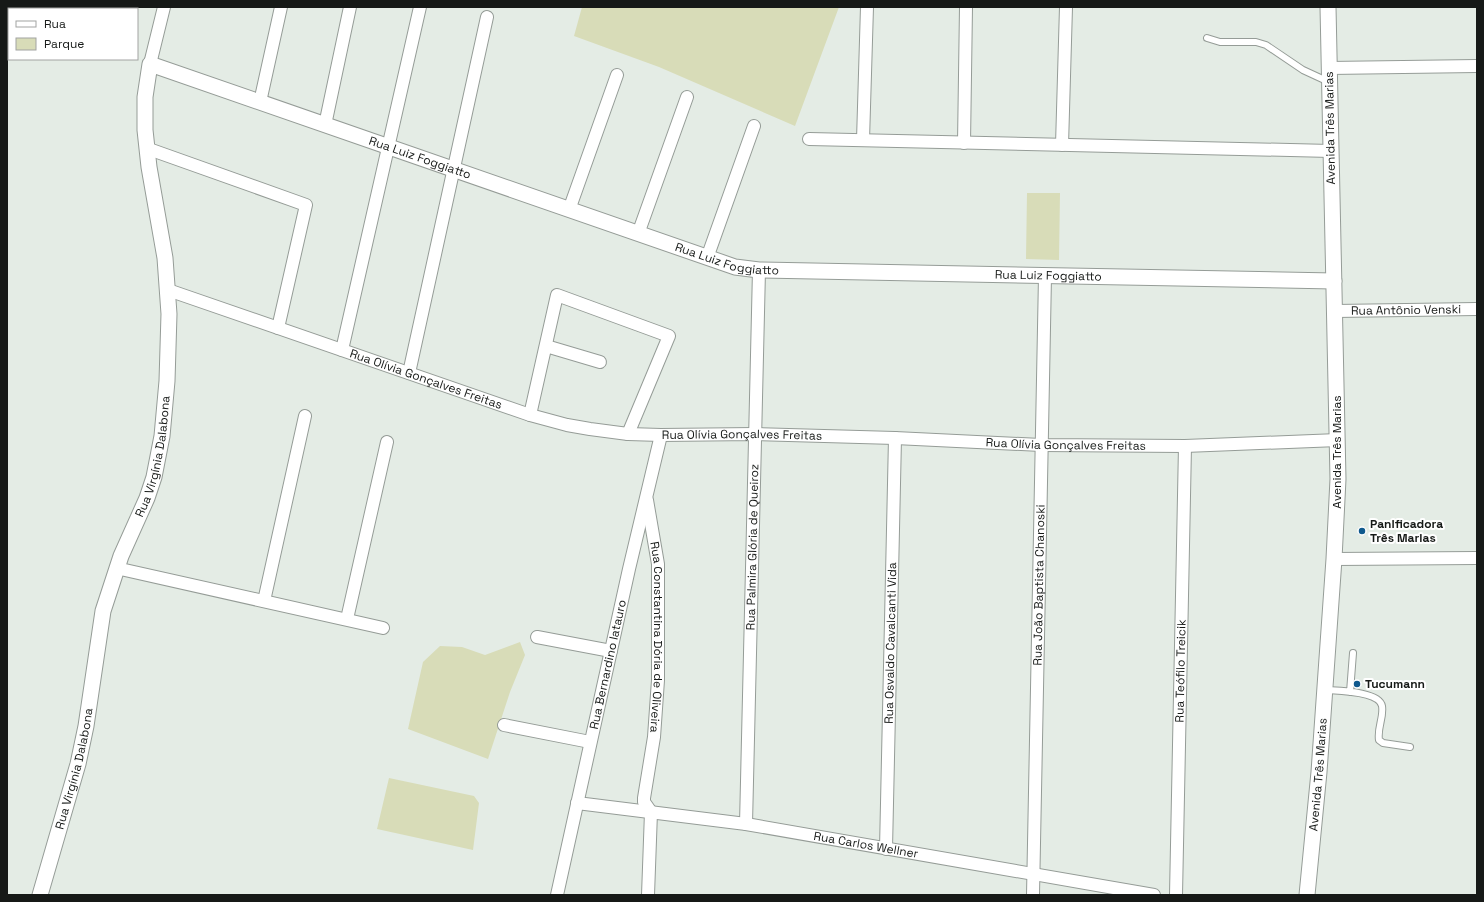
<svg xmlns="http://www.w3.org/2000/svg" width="1484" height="902" font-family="'Space Grotesk',sans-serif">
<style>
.green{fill:#d8dcb8}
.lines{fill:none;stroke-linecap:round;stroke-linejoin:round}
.service-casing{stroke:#959c97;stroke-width:8}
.minor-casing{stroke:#959c97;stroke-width:14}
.tertiary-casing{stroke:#959c97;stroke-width:17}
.service{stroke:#fff;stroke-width:6}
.minor{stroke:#fff;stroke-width:12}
.tertiary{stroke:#fff;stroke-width:15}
.poi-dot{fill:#0f598d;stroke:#fff;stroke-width:1.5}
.labels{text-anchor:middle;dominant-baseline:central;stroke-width:4;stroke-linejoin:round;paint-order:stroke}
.street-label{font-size:12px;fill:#161917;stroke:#fff}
.poi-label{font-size:12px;font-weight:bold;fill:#161917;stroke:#fff;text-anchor:start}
</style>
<rect width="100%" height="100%" fill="#e4ece5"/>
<path class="green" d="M 582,7 L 839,7 L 795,126 L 659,67 L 574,36 Z
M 1027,193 L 1060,193 L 1059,260 L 1026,259 Z
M 520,642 L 525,655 L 510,692 L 488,759 L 408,729 L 423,662 L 440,646 L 462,647 L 485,655 Z
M 389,778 L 474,796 L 479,803 L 473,850 L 377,829 Z"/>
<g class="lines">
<g class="service-casing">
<path id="service" d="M 1207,38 L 1220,42 L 1256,42 L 1266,45 L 1303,70 L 1329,82
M 1325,690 C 1338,691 1379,691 1382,706 C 1384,717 1377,728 1379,740 L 1383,743 L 1410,747
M 1350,692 L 1353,653"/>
</g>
<g class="minor-casing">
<g id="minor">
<path d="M 150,64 L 164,7"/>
<path d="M 1329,68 L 1477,66"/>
<path d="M 260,102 L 281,7"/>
<path d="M 325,125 L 350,7"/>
<path d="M 809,139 L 1331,151"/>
<path d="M 863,140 L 867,7"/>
<path d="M 964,143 L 966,7"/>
<path d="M 1062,145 L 1066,7"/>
<path d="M 146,148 L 306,205 L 278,328"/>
<path d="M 569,210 L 617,75"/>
<path d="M 638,234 L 687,97"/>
<path d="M 707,258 L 754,126"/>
<path id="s1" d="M 168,290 L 530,415 L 567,425 L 590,429 L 628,434 L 661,435 L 755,434 L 895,438 L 1041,445 L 1185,446 L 1338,440"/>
<path id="s2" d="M 1335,311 L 1477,309"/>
<path d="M 546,346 L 600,362"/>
<path d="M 342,350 L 420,7"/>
<path d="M 409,373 L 487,17"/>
<path d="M 530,415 L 557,295 L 669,336 L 628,434"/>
<path id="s3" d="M 647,500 L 658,564 L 658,680 L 654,737 L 644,798 L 644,802 L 651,812 L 648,895"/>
<path d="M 1334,559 L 1477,558"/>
<path d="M 116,568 L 383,628"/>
<path d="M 264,601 L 305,416"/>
<path d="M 347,619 L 387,442"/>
<path d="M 537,637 L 611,651"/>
<path d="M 504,725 L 590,742"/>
<path id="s4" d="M 577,803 L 746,824 L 1154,895"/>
<path id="s5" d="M 746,824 L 759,270"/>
<path id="s6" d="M 886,849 L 895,438"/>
<path id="s7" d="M 557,895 L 629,569 L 661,435"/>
<path id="s8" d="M 1033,895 L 1045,276"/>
<path id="s9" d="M 1176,895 L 1185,446"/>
</g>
</g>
<g class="tertiary-casing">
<g id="tertiary">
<path id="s10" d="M 40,895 L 78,764 L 86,726 L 103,611 L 121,556 L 147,498 L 154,477 L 162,436 L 167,381 L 169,314 L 165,258 L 149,167 L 145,130 L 145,97 L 150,64 L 735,267 L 759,270 L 1334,281"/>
<path id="s11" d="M 1307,895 L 1319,772 L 1334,559 L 1338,479 L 1328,7"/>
</g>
</g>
<use href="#service" class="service"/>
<use href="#minor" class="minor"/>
<use href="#tertiary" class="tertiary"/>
</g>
<g class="poi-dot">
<circle cx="1362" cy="531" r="4"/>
<circle cx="1357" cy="684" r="4"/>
</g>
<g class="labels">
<g class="street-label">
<text transform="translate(1330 128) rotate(-91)">Avenida Três Marias</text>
<text stroke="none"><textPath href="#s10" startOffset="1137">Rua Luiz Foggiatto</textPath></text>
<text stroke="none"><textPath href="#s10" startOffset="1461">Rua Luiz Foggiatto</textPath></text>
<text stroke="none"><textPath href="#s10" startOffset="1784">Rua Luiz Foggiatto</textPath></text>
<text stroke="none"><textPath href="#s2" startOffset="71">Rua Antônio Venski</textPath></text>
<text stroke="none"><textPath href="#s1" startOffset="273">Rua Olívia Gonçalves Freitas</textPath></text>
<text stroke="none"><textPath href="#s1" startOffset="597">Rua Olívia Gonçalves Freitas</textPath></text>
<text stroke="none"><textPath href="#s1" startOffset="921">Rua Olívia Gonçalves Freitas</textPath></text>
<text transform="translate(1337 452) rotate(-90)">Avenida Três Marias</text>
<text stroke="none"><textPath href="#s10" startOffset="455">Rua Virgínia Dalabona</textPath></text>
<text stroke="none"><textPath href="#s5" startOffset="277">Rua Palmira Glória de Queiroz</textPath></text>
<text stroke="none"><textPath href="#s8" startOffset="310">Rua João Baptista Chanoski</textPath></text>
<text stroke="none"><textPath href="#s3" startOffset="138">Rua Constantina Dória de Oliveira</textPath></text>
<text stroke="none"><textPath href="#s6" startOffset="206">Rua Osvaldo Cavalcanti Vida</textPath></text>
<text stroke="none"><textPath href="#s7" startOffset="236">Rua Bernardino Iatauro</textPath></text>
<text stroke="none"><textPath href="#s9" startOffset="224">Rua Teófilo Treicik</textPath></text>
<text stroke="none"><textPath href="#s10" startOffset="131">Rua Virgínia Dalabona</textPath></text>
<text stroke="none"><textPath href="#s11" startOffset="121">Avenida Três Marias</textPath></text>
<text stroke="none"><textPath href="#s4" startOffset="292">Rua Carlos Wellner</textPath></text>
</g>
<g class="poi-label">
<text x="1370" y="524">Panificadora<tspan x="1370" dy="14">Três Marias</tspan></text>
<text x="1365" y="684">Tucumann</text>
</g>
</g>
<rect width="1484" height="902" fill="none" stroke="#161917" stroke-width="16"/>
<rect x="8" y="8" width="130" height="52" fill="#ffffff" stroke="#a2a3a2"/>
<rect x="16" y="21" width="20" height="6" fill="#ffffff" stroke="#a2a3a2"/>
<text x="44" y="28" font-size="12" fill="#161917">Rua</text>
<rect x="16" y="38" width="20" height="12" fill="#d8dcb8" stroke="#a2a3a2"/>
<text x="44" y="48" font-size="12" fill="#161917">Parque</text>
</svg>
